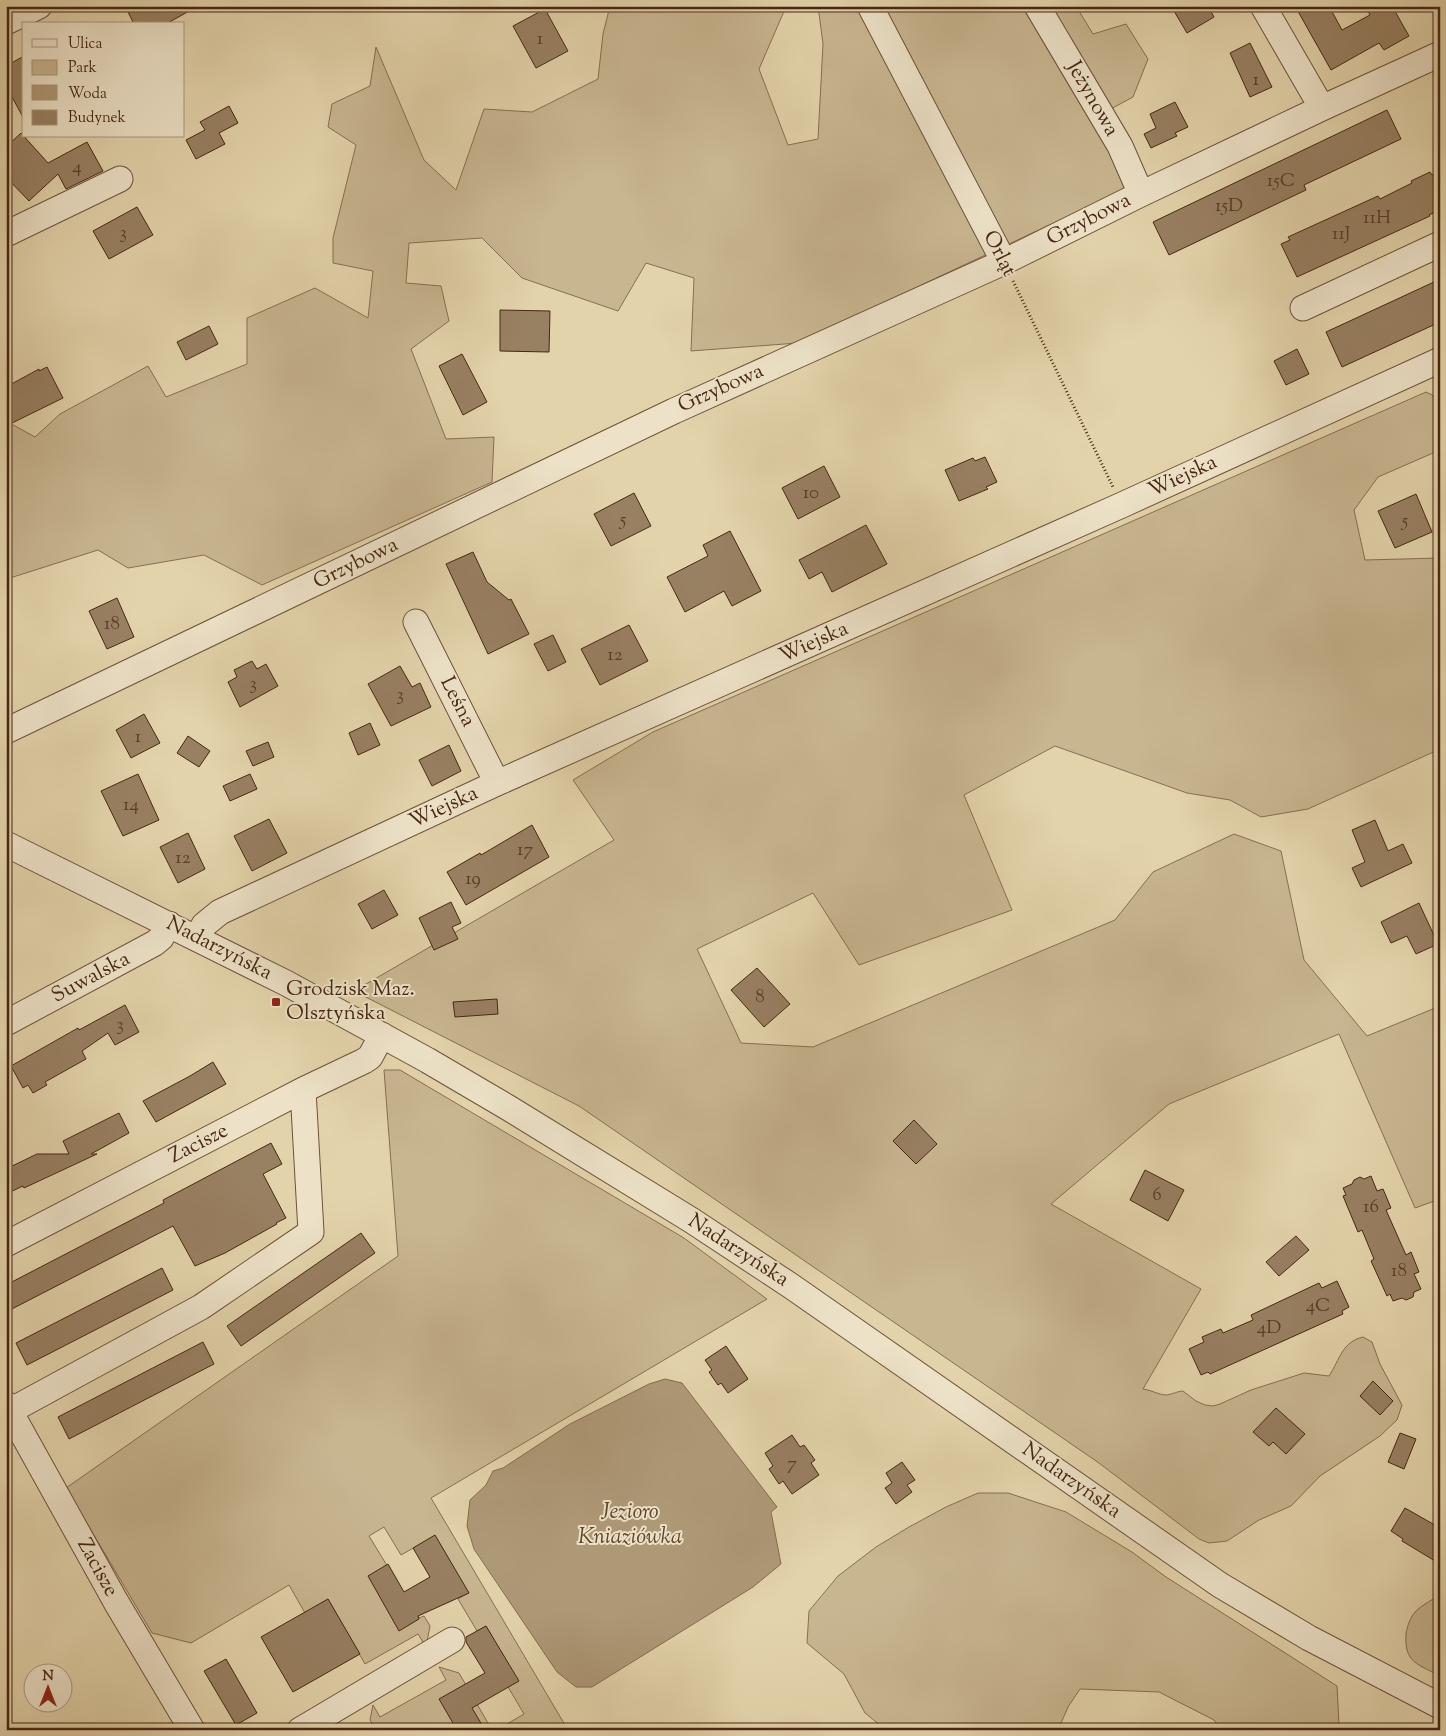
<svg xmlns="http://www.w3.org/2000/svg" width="1446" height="1736" font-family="'Sorts Mill Goudy',serif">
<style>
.green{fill:#c8b691;stroke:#886e52}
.water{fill:#ae9977;stroke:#856b4f}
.building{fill:#988062;stroke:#472712}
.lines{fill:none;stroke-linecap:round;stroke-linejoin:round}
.minor-casing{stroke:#6e5238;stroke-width:27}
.path{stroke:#472712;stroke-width:3;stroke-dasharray:1 2.5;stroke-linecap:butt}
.minor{stroke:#ede2c8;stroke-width:25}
.poi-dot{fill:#8f2418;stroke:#ede2c8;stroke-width:2}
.labels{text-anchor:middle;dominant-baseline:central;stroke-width:4;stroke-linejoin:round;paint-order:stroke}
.number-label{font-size:19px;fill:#5b3d26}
.street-label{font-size:21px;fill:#472712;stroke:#ede2c8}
.poi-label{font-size:21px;fill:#472712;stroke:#ede2c8;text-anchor:start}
.water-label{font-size:22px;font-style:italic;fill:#61442b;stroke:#ede2c8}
</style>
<rect width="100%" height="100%" fill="#e3d3ab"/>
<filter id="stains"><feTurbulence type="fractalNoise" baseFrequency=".004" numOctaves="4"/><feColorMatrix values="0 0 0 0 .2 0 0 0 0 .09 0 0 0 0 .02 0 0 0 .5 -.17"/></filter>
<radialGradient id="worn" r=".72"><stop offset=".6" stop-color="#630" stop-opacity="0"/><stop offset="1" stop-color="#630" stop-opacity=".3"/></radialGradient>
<path class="green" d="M 610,6 L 782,6 L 785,9 L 759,69 L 788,145 L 818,139 L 823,44 L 818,6 L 1023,6 L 1029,17 L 1050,6 L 1076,6 L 1093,34 L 1126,24 L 1148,59 L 1133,97 L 1094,118 L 1126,189 L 798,343 L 691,351 L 694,278 L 646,263 L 618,311 L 522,278 L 482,238 L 409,243 L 406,283 L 441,286 L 449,321 L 411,349 L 446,439 L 494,437 L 492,482 L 262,585 L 204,555 L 128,568 L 98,550 L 10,578 L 6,574 L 6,421 L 35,437 L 60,414 L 148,366 L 166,397 L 247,364 L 247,318 L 315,288 L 368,318 L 373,271 L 333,263 L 333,238 L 356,145 L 328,127 L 332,104 L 370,86 L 376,47 L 424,160 L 456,190 L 484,109 L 532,112 L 598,79 L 603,34 Z
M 1426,392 L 1440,399 L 1440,450 L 1378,477 L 1354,510 L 1365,560 L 1440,558 L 1440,749 L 1308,809 L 1261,817 L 1230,800 L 1187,793 L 1055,746 L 964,795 L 1012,910 L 859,965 L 813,893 L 697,949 L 741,1043 L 813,1047 L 1115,920 L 1153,872 L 1234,834 L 1281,851 L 1304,960 L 1367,1036 L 1440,1006 L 1440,1199 L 1415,1208 L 1339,1034 L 1169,1104 L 1051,1204 L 1201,1289 L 1143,1389 C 1151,1390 1159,1395 1167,1395 C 1173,1394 1178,1391 1183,1391 L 1196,1401 L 1205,1405 L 1213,1406 L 1220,1404 L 1251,1390 L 1304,1373 L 1329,1376 C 1340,1359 1342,1342 1363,1337 L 1372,1342 L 1380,1364 L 1402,1405 L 1397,1420 L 1380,1436 L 1320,1476 L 1291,1506 L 1259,1520 L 1227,1541 L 1209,1543 L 1199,1539 L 1099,1463 L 579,1106 L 354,991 L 614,840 L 573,780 L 653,732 Z
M 384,1070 L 400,1070 L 684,1238 L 767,1299 L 431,1498 L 565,1725 L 556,1730 L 497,1730 L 524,1714 L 508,1687 L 518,1681 L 486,1626 L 477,1631 L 458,1599 L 468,1593 L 435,1536 L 401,1555 L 384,1527 L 369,1536 L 419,1618 L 424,1616 L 430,1626 L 426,1647 L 418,1634 L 365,1664 L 328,1599 L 305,1613 L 289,1585 L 191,1643 L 152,1633 L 66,1488 L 398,1256 Z
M 978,1493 L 1008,1493 L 1066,1512 L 1132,1552 L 1166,1577 L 1337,1686 L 1339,1724 L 1337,1730 L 1221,1730 L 1214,1720 L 1159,1692 L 1080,1689 L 1068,1707 L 1058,1730 L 886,1730 L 865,1713 L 844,1674 L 807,1643 L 809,1611 L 838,1576 L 876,1547 L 909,1527 L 946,1507 Z
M 1440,1593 L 1440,1676 C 1418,1664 1404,1663 1406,1634 C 1407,1627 1410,1618 1415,1612 C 1422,1604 1433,1601 1440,1593 Z
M 439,1667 L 459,1673 L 492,1730 L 375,1730 L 370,1720 L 373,1705 L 380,1717 L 446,1680 Z"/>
<path class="water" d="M 665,1379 L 682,1383 L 777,1507 L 771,1512 L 781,1564 L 753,1587 L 592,1687 L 576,1687 L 557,1672 L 474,1549 L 467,1526 L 470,1500 L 486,1485 L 493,1471 L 503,1468 L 570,1424 L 649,1384 Z"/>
<path class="building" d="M 125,6 L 198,6 L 166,24 L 134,24 Z
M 1171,6 L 1208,6 L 1214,17 L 1187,33 Z
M 1295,6 L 1329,6 L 1342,30 L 1370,15 L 1365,6 L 1392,6 L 1409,36 L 1384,50 L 1379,43 L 1331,70 Z
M 545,9 L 568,51 L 536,68 L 513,26 Z
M 1250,43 L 1272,87 L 1250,97 L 1230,53 Z
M 24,56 L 24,119 L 6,86 L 6,66 Z
M 1175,102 L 1188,127 L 1175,133 L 1177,136 L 1151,148 L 1144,134 L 1156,128 L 1150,114 Z
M 229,106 L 238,123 L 219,133 L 225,144 L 196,159 L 186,140 L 205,130 L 200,122 Z
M 1387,110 L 1401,139 L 1304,185 L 1306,190 L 1169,255 L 1153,222 Z
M 21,133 L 48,163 L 87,142 L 103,171 L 66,189 L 58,174 L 29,201 L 6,177 L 6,147 Z
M 1440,171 L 1440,210 L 1429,215 L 1430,216 L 1297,277 L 1281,244 L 1290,240 L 1288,237 L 1378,196 L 1380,199 L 1412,183 L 1411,181 L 1430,172 L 1432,175 Z
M 137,207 L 153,235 L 109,259 L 93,231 Z
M 1434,282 L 1440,295 L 1440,322 L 1342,367 L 1326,332 Z
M 500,310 L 550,311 L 549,352 L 500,351 Z
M 209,326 L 218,344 L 186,360 L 177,342 Z
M 1297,349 L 1309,374 L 1286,385 L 1274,361 Z
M 462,354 L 487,402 L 463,415 L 439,366 Z
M 47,367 L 63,398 L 6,426 L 6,387 L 39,369 L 39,371 Z
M 985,457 L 997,482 L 986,487 L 988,489 L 959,501 L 945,470 L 973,458 L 975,461 Z
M 824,466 L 840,497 L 798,519 L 782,488 Z
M 634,493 L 651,526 L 611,546 L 594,514 Z
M 1416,494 L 1432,532 L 1395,548 L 1378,511 Z
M 866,525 L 887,564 L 832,592 L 822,572 L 809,579 L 799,560 Z
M 730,531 L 761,591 L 732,606 L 724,591 L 685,612 L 667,577 L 708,556 L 703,545 Z
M 473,552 L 487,582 L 509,600 L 511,599 L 529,634 L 488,654 L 446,564 Z
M 117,598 L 134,637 L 107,649 L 89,611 Z
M 629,625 L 648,661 L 600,685 L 581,649 Z
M 553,635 L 566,662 L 548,671 L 534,644 Z
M 252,661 L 257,669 L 266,664 L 278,686 L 240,707 L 228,682 L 237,677 L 234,670 Z
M 400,666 L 412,687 L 420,683 L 431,707 L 391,726 L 368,684 Z
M 144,714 L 160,743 L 131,758 L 116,730 Z
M 370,723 L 380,745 L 358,755 L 349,733 Z
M 188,736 L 210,751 L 199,767 L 177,753 Z
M 268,742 L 274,757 L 253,766 L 246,751 Z
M 449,745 L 461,771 L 432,786 L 419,760 Z
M 138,774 L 159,820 L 123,836 L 101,791 Z
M 250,774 L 257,789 L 230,801 L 223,786 Z
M 269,819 L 287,853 L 252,871 L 234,836 Z
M 1375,820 L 1388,851 L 1403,844 L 1412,863 L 1361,887 L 1352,868 L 1365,862 L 1352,830 Z
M 532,825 L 549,857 L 466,905 L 447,872 L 480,853 L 481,855 Z
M 188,833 L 205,869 L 178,883 L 160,847 Z
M 384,890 L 398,915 L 372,929 L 358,904 Z
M 451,902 L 461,923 L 452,927 L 458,939 L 434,950 L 419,918 Z
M 1419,903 L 1438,944 L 1416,954 L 1407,936 L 1391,943 L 1381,922 Z
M 757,968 L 790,1004 L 764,1027 L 731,990 Z
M 497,999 L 498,1014 L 455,1017 L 453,1002 Z
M 125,1005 L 139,1032 L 115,1045 L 108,1033 L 82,1051 L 86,1059 L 45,1082 L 47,1085 L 33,1093 L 28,1085 L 23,1088 L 11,1066 L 78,1028 L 79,1030 Z
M 213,1062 L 226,1084 L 156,1122 L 143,1101 L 190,1076 Z
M 119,1113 L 129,1133 L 91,1154 L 97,1154 L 24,1188 L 23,1186 L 6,1194 L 6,1169 L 37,1154 L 69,1154 L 63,1141 Z
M 914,1120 L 937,1144 L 916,1164 L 893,1141 Z
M 271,1143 L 282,1164 L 263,1174 L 286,1218 L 276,1223 L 277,1224 L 225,1253 L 195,1266 L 173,1226 L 6,1312 L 6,1285 L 164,1203 L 163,1200 Z
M 1145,1170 L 1184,1190 L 1168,1221 L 1130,1200 Z
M 1371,1176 L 1377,1191 L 1383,1189 L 1391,1208 L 1386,1210 L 1406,1255 L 1411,1252 L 1419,1272 L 1414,1274 L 1421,1289 L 1414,1292 L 1413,1297 L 1406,1300 L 1402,1298 L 1393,1301 L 1390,1294 L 1387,1296 L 1371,1261 L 1374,1259 L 1362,1230 L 1358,1232 L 1343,1196 L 1346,1195 L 1343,1188 L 1352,1184 L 1354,1180 L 1360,1177 L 1364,1179 Z
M 361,1233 L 375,1253 L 241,1346 L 227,1326 Z
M 1296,1236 L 1309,1250 L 1279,1276 L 1266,1262 Z
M 162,1268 L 173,1290 L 27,1365 L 16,1343 Z
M 1337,1281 L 1349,1307 L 1342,1311 L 1343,1314 L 1210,1374 L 1208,1372 L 1201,1375 L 1189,1349 L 1204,1342 L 1202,1337 L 1221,1329 L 1223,1333 L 1253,1320 L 1251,1315 L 1319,1283 L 1322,1288 Z
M 203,1342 L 214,1364 L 69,1439 L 58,1417 Z
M 726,1346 L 748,1379 L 728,1393 L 721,1383 L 718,1385 L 709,1372 L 712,1370 L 705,1360 Z
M 1373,1381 L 1393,1401 L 1380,1415 L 1360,1396 Z
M 1276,1408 L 1305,1434 L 1286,1454 L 1273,1442 L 1269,1446 L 1253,1432 Z
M 1400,1433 L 1416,1439 L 1404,1469 L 1388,1462 Z
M 792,1435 L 800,1447 L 804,1445 L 815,1460 L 811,1463 L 819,1475 L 792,1494 L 783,1481 L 779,1484 L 769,1469 L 773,1466 L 765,1453 Z
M 902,1462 L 915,1480 L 907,1485 L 912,1492 L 896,1504 L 885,1488 L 892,1483 L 886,1473 Z
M 1405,1508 L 1440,1528 L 1440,1564 L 1402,1541 L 1403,1539 L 1391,1531 Z
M 435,1535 L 469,1593 L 418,1616 L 419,1619 L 399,1631 L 368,1576 L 388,1564 L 404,1592 L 430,1577 L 413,1548 Z
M 328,1599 L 360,1654 L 293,1692 L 261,1637 Z
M 486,1626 L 519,1681 L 472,1708 L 485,1730 L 457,1730 L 439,1699 L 485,1673 L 466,1642 L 466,1637 Z
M 226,1659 L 257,1713 L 236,1725 L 204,1671 Z"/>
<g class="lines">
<g class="minor-casing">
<path id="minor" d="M 870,6 L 1004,262
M 1037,6 L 1120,146 L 1141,194
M 1263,6 L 1322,108
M 6,22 L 39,6
M 6,234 L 120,179
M 1303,308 L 1440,244
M 416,622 L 497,783
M 6,731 L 674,411 L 1004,262 L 1141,194 L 1322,108 L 1440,54
M 6,844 L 286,983 L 427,1060 L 507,1107 L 691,1220 L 791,1286 L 1220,1585 L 1309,1638 L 1440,1706
M 197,937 L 204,925 L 220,912 L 497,783 L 1122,505 L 1440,360
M 6,1023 L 155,943 L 161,938 L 169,924
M 6,1244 L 303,1090 L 364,1061 L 370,1057 L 382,1035
M 6,1404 L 116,1602 L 192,1730
M 10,1411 L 201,1307 L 311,1232 L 303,1090
M 300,1730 L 452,1640"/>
</g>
<path class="path" d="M 1013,281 L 1113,487"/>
<use href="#minor" class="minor"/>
</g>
<rect class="poi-dot" x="271" y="997" width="10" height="10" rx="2.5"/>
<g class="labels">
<g class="number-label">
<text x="540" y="39">1</text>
<text x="1256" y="80">1</text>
<text x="77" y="167">4</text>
<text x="1281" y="181">15C</text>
<text x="1229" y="206">15D</text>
<text x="1377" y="218">11H</text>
<text x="123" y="233">3</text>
<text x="1341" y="234">11J</text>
<text x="811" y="493">10</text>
<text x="623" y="520">5</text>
<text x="1405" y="521">5</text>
<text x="112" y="624">18</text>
<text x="615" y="655">12</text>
<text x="253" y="684">3</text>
<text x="400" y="695">3</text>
<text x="138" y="737">1</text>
<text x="131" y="805">14</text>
<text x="525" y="850">17</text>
<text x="183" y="858">12</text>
<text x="473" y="879">19</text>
<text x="760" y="997">8</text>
<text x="120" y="1025">3</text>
<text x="1157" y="1195">6</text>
<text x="1371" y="1207">16</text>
<text x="1399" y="1271">18</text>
<text x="1318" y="1306">4C</text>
<text x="1269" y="1328">4D</text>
<text x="792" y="1464">7</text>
</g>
<g class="street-label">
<text transform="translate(1092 99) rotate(60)">Jeżynowa</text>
<text transform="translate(1089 220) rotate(-27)">Grzybowa</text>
<text transform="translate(999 254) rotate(63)">Orląt</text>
<text transform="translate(721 389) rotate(-24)">Grzybowa</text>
<text transform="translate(1183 477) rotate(-25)">Wiejska</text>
<text transform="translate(356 564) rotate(-26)">Grzybowa</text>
<text transform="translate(814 643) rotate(-24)">Wiejska</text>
<text transform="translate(457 702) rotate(63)">Leśna</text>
<text transform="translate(444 808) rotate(-25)">Wiejska</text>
<text transform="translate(219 949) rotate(27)">Nadarzyńska</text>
<text transform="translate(91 978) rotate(-28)">Suwalska</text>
<text transform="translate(199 1144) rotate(-27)">Zacisze</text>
<text transform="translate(738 1251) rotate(33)">Nadarzyńska</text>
<text transform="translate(1071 1481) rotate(35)">Nadarzyńska</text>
<text transform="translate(97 1568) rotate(61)">Zacisze</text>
</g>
<g class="poi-label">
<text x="286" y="990">Grodzisk Maz.<tspan x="286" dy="24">Olsztyńska</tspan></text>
</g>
<g class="water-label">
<text x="630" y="1513">Jezioro<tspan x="630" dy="25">Kniaziówka</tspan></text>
</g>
</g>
<rect width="1446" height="1736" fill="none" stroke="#e3d3ab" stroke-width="25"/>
<rect x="8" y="8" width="1431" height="1721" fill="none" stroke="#472712" stroke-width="2.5"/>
<rect x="12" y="12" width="1421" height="1711" fill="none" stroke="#472712"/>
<rect x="22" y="22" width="162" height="115" fill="#ede2c8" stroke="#ab977f"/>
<rect x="32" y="39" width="25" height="8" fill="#ede2c8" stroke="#ab977f"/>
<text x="68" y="48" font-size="15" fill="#472712">Ulica</text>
<rect x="32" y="60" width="25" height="15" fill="#c8b691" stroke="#ab977f"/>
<text x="68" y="72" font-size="15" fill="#472712">Park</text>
<rect x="32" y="85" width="25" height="15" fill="#ae9977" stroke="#ab977f"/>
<text x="68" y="98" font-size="15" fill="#472712">Woda</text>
<rect x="32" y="110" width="25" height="15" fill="#988062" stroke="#ab977f"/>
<text x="68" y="122" font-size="15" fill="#472712">Budynek</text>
<g transform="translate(48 1688)"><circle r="24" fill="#ede2c8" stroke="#ab977f"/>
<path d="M0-4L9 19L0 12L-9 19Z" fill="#8f2418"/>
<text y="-8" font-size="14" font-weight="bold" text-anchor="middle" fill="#472712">N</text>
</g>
<rect width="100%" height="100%" filter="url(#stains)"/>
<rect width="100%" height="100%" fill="url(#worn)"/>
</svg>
